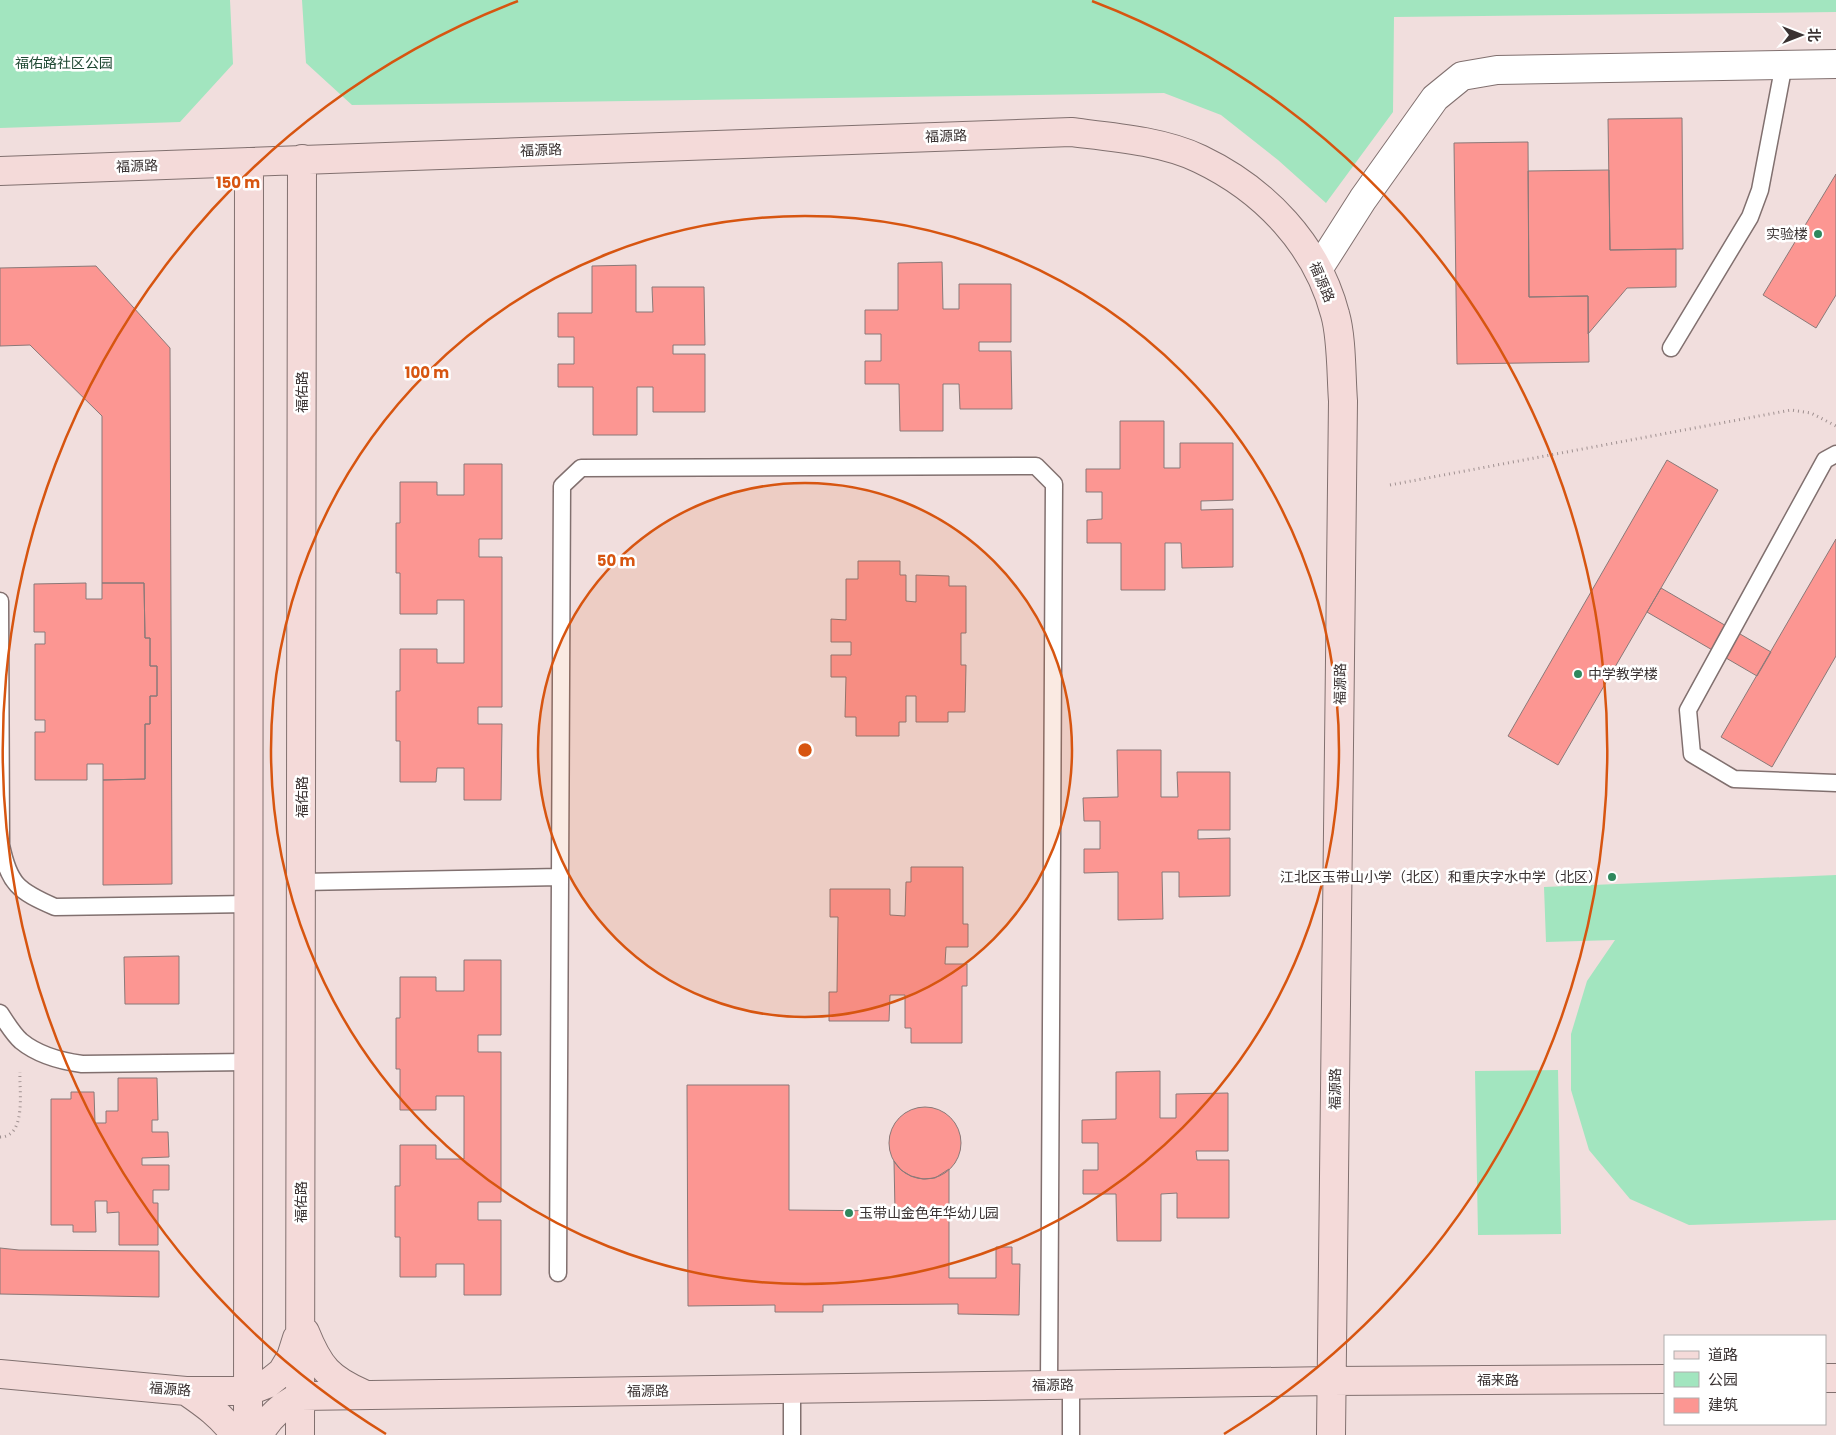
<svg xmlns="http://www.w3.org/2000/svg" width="1836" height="1435" font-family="Poppins,'Noto Sans SC',sans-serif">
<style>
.park{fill:#a2e5bf}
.building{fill:#fc9692;stroke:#8a7978}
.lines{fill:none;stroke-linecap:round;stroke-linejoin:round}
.lane-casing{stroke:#81706f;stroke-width:19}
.street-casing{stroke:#81706f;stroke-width:30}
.secondary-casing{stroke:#81706f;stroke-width:30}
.path{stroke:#a09191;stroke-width:3;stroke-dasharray:1 4;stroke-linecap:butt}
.lane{stroke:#fff;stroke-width:16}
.street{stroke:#fff;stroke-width:28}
.secondary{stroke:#f4dad9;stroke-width:28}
.ring{fill:none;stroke:#d75510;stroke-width:2.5}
.poi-dot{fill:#2f885d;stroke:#fff;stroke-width:2}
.labels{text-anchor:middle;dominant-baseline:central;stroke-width:5;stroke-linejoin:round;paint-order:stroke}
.park-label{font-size:14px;fill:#1f4933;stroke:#fff}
.street-label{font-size:14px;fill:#3a3232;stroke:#fff}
.poi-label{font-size:14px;fill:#3a3232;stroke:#fff;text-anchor:end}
.centre{fill:#d75510;stroke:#fff;stroke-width:2.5}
.ring-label{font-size:15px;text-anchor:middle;font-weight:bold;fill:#d75510;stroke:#fff;stroke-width:5;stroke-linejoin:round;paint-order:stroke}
</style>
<rect width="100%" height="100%" fill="#f1dedd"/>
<path class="park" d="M 0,0 L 230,0 L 233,64 L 180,122 L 0,128 Z
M 302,0 L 1836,0 L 1836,12 L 1394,17 L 1393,112 L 1326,203 L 1278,160 L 1221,115 L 1164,93 L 352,105 L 306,63 Z
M 1836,875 L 1836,1220 L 1689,1225 L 1630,1199 L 1589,1150 L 1571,1090 L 1571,1034 L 1587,981 L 1615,940 L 1546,942 L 1544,887 Z
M 1558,1070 L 1561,1234 L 1478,1235 L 1475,1071 Z"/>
<path class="building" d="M 1682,118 L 1683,249 L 1610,250 L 1608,119 Z
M 1528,142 L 1529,297 L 1588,296 L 1589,362 L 1457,364 L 1454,143 Z
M 1609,170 L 1610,250 L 1676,249 L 1676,287 L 1627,288 L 1588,334 L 1588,296 L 1529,297 L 1528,171 Z
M 1836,174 L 1836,295 L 1816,328 L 1763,295 Z
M 942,262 L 943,309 L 959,309 L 959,284 L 1011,284 L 1011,342 L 979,342 L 979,351 L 1011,351 L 1012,409 L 960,409 L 959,384 L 943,384 L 943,431 L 900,431 L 899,384 L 865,384 L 865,361 L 881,361 L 881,334 L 865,334 L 865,310 L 898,310 L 898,263 Z
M 636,265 L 636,312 L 653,312 L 652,287 L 704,287 L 705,345 L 673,345 L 673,354 L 705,354 L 705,412 L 653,412 L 653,387 L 637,387 L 637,435 L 593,435 L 593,387 L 558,387 L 558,364 L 574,364 L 574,337 L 558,337 L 558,313 L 592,313 L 592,266 Z
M 96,266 L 170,348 L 172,884 L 103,885 L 103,780 L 145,779 L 145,724 L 150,724 L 150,696 L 157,696 L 157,666 L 150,666 L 150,638 L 145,638 L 144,583 L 102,583 L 102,416 L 30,345 L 0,346 L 0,268 Z
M 1120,421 L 1164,421 L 1164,468 L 1180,468 L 1180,443 L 1233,443 L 1233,500 L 1201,501 L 1201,510 L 1233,509 L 1233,567 L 1182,568 L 1181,543 L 1165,543 L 1165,590 L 1121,590 L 1121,543 L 1087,543 L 1087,520 L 1102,519 L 1102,492 L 1086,492 L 1086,469 L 1120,469 Z
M 1667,460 L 1718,490 L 1558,765 L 1508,736 Z
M 464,464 L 502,464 L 502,539 L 479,539 L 479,557 L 502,557 L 502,707 L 478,707 L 478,724 L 502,724 L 501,800 L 464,800 L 464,768 L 437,768 L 436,782 L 400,782 L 400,741 L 396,741 L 396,691 L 400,691 L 400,649 L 437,649 L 437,663 L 464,663 L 464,600 L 437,600 L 437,614 L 400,614 L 400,573 L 396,573 L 396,523 L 400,523 L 400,482 L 437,482 L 437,495 L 464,495 Z
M 1836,539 L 1836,656 L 1772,767 L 1721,737 Z
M 858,561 L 900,561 L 900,575 L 906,575 L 906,601 L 916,602 L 916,575 L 949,576 L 949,586 L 966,586 L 966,633 L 961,633 L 961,665 L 966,665 L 965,712 L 948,712 L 948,722 L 916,722 L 916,696 L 906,696 L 906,722 L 899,722 L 899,736 L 856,736 L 856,717 L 845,717 L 846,677 L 831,677 L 831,655 L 851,655 L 851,642 L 831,642 L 831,619 L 846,620 L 846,579 L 858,579 Z
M 86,583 L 86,599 L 102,599 L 102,583 L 144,583 L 145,638 L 150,638 L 150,666 L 157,666 L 157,696 L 150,696 L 150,724 L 145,724 L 145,779 L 103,780 L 103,764 L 87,764 L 87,780 L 35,780 L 35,732 L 45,732 L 45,720 L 35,720 L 35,644 L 45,644 L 45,632 L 34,632 L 34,584 Z
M 1661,588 L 1771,652 L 1757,676 L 1647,612 Z
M 1117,750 L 1161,750 L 1161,797 L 1178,797 L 1177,772 L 1230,772 L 1230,830 L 1198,830 L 1198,839 L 1230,838 L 1230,896 L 1179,897 L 1179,872 L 1162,872 L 1163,919 L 1118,920 L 1118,872 L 1084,873 L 1084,849 L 1100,849 L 1100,821 L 1084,821 L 1083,798 L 1118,797 Z
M 911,867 L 963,867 L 963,924 L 968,924 L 968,947 L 946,947 L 945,964 L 967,964 L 967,986 L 962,986 L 962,1043 L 911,1043 L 911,1028 L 905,1028 L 905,995 L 890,995 L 889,1021 L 829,1021 L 829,992 L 837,992 L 838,917 L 830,917 L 830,889 L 890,889 L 890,915 L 905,916 L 906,882 L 911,882 Z
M 179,956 L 179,1004 L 125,1004 L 124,957 Z
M 464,960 L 501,960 L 501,1035 L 478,1035 L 478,1052 L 501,1052 L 501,1202 L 478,1202 L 478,1220 L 501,1220 L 501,1295 L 464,1295 L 464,1264 L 436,1264 L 436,1277 L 400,1277 L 400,1237 L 395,1237 L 395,1186 L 400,1186 L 400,1145 L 436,1145 L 436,1159 L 464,1159 L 464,1096 L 436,1096 L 436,1110 L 400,1110 L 400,1069 L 396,1069 L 396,1018 L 400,1018 L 400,977 L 436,977 L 436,991 L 464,991 Z
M 1160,1071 L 1160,1118 L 1176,1118 L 1176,1094 L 1228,1093 L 1228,1151 L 1196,1151 L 1197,1160 L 1229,1160 L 1229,1218 L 1177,1218 L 1177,1193 L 1161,1194 L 1161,1241 L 1117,1241 L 1116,1194 L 1083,1194 L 1083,1170 L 1098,1170 L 1098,1143 L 1082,1143 L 1082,1120 L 1116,1119 L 1116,1072 Z
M 118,1078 L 157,1078 L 158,1120 L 152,1120 L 152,1132 L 168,1132 L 169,1157 L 142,1158 L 142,1165 L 169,1165 L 169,1190 L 153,1190 L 153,1203 L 158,1203 L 158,1245 L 119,1245 L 119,1212 L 107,1213 L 107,1201 L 95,1201 L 96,1232 L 73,1232 L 73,1225 L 51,1225 L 51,1099 L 71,1099 L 71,1092 L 94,1092 L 95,1123 L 106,1123 L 106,1111 L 118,1111 Z
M 687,1085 L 789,1085 L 789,1210 L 895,1211 L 894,1161 L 901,1170 L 911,1176 L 923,1179 L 935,1178 L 949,1169 L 949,1278 L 996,1278 L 996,1247 L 1012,1247 L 1012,1264 L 1020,1264 L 1019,1315 L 958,1314 L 958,1304 L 823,1305 L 823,1312 L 775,1312 L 775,1305 L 688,1306 Z
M889 1143a36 36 0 1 1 72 0a36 36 0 1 1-72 0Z
M 0,1248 L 19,1250 L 159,1251 L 159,1297 L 0,1294 Z"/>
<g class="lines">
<g class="lane-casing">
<path id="lane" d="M 1671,348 L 1750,217 L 1760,190 L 1784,64
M 1836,454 L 1825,460 L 1688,710 L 1692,754 L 1734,779 L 1836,783
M 0,601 L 1,845 C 9,884 18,891 55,907 L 250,904
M 302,882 L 560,877
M 0,1013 C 6,1022 13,1034 21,1041 C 38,1055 60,1061 82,1064 L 249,1062
M 558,1273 L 562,486 L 581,468 L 1036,466 L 1054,484 L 1049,1385
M 1071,1385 L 1071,1435
M 792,1435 L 792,1389"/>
</g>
<g class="street-casing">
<path id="street" d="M 1319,268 L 1363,199 L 1435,98 L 1462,76 L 1497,70 L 1836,64"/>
</g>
<g class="secondary-casing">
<path id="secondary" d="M 0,171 L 1071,132 C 1112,137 1163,141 1200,159 C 1265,190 1317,245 1335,314 C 1342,338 1341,375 1343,401 L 1331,1435
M 305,1332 C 319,1367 329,1379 364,1394
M 0,1374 L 186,1391 L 249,1391 L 267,1384 L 282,1372 L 291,1357 L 297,1338
M 1825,1378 L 1836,1378
M 186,1391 C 205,1404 222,1416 235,1435
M 248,1435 L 249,162
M 259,1435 C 269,1416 282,1406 301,1396 L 1331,1381 L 1665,1379
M 300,1435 L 302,159"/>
</g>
<path class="path" d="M 1390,485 L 1791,410 L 1811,413 L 1836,426
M 0,1137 C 27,1137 19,1090 20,1072"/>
<use href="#lane" class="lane"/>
<use href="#street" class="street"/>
<use href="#secondary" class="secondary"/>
</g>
<circle cx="805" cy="750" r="267" fill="#d75510" fill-opacity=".12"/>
<g class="ring">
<circle cx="805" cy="750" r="267"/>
<circle cx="805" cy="750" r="534"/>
<path d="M386 1434A802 802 0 0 1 518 1M1092 1A802 802 0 0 1 1224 1434"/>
</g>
<g class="poi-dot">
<circle cx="1818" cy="234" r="5"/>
<circle cx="1578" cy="674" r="5"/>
<circle cx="1612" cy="877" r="5"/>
<circle cx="849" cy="1213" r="5"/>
</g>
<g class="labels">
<g class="park-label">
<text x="64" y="63">福佑路社区公园</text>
</g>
<g class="street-label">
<text transform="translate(946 136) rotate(-2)">福源路</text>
<text transform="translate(541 150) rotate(-2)">福源路</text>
<text transform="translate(137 166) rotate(-2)">福源路</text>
<text transform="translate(1322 282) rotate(67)">福源路</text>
<text transform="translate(302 392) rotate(-90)">福佑路</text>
<text transform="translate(1340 684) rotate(-89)">福源路</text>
<text transform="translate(302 797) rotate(-90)">福佑路</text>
<text transform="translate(1335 1089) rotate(-89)">福源路</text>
<text transform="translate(301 1202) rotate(-90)">福佑路</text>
<text x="1498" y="1380">福来路</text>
<text transform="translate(1053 1385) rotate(-1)">福源路</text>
<text transform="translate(170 1389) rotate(4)">福源路</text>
<text transform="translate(648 1391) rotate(-1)">福源路</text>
</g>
<g class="poi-label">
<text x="1808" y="234">实验楼</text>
<text x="1588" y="674" text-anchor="start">中学教学楼</text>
<text x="1602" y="877">江北区玉带山小学（北区）和重庆字水中学（北区）</text>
<text x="859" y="1213" text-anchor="start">玉带山金色年华幼儿园</text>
</g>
</g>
<circle cx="805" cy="750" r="8" class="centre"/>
<g class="ring-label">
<text x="238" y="188">150 m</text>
<text x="427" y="378">100 m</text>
<text x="616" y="566">50 m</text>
</g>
<rect x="1664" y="1335" width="162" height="90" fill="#ffffff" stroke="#b0adad"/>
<rect x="1674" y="1351" width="25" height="8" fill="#f4dad9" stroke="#b0adad"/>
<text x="1708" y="1360" font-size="15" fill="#3a3232">道路</text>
<rect x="1674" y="1372" width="25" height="15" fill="#a2e5bf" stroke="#b0adad"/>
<text x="1708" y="1385" font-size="15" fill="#3a3232">公园</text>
<rect x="1674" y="1398" width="25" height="15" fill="#fc9692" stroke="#b0adad"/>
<text x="1708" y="1410" font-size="15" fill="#3a3232">建筑</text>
<g transform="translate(1801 35) rotate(90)" stroke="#ffffff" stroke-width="4" paint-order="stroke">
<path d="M0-4L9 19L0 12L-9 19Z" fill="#3a3232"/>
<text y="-8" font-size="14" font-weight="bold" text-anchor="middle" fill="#3a3232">北</text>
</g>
</svg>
